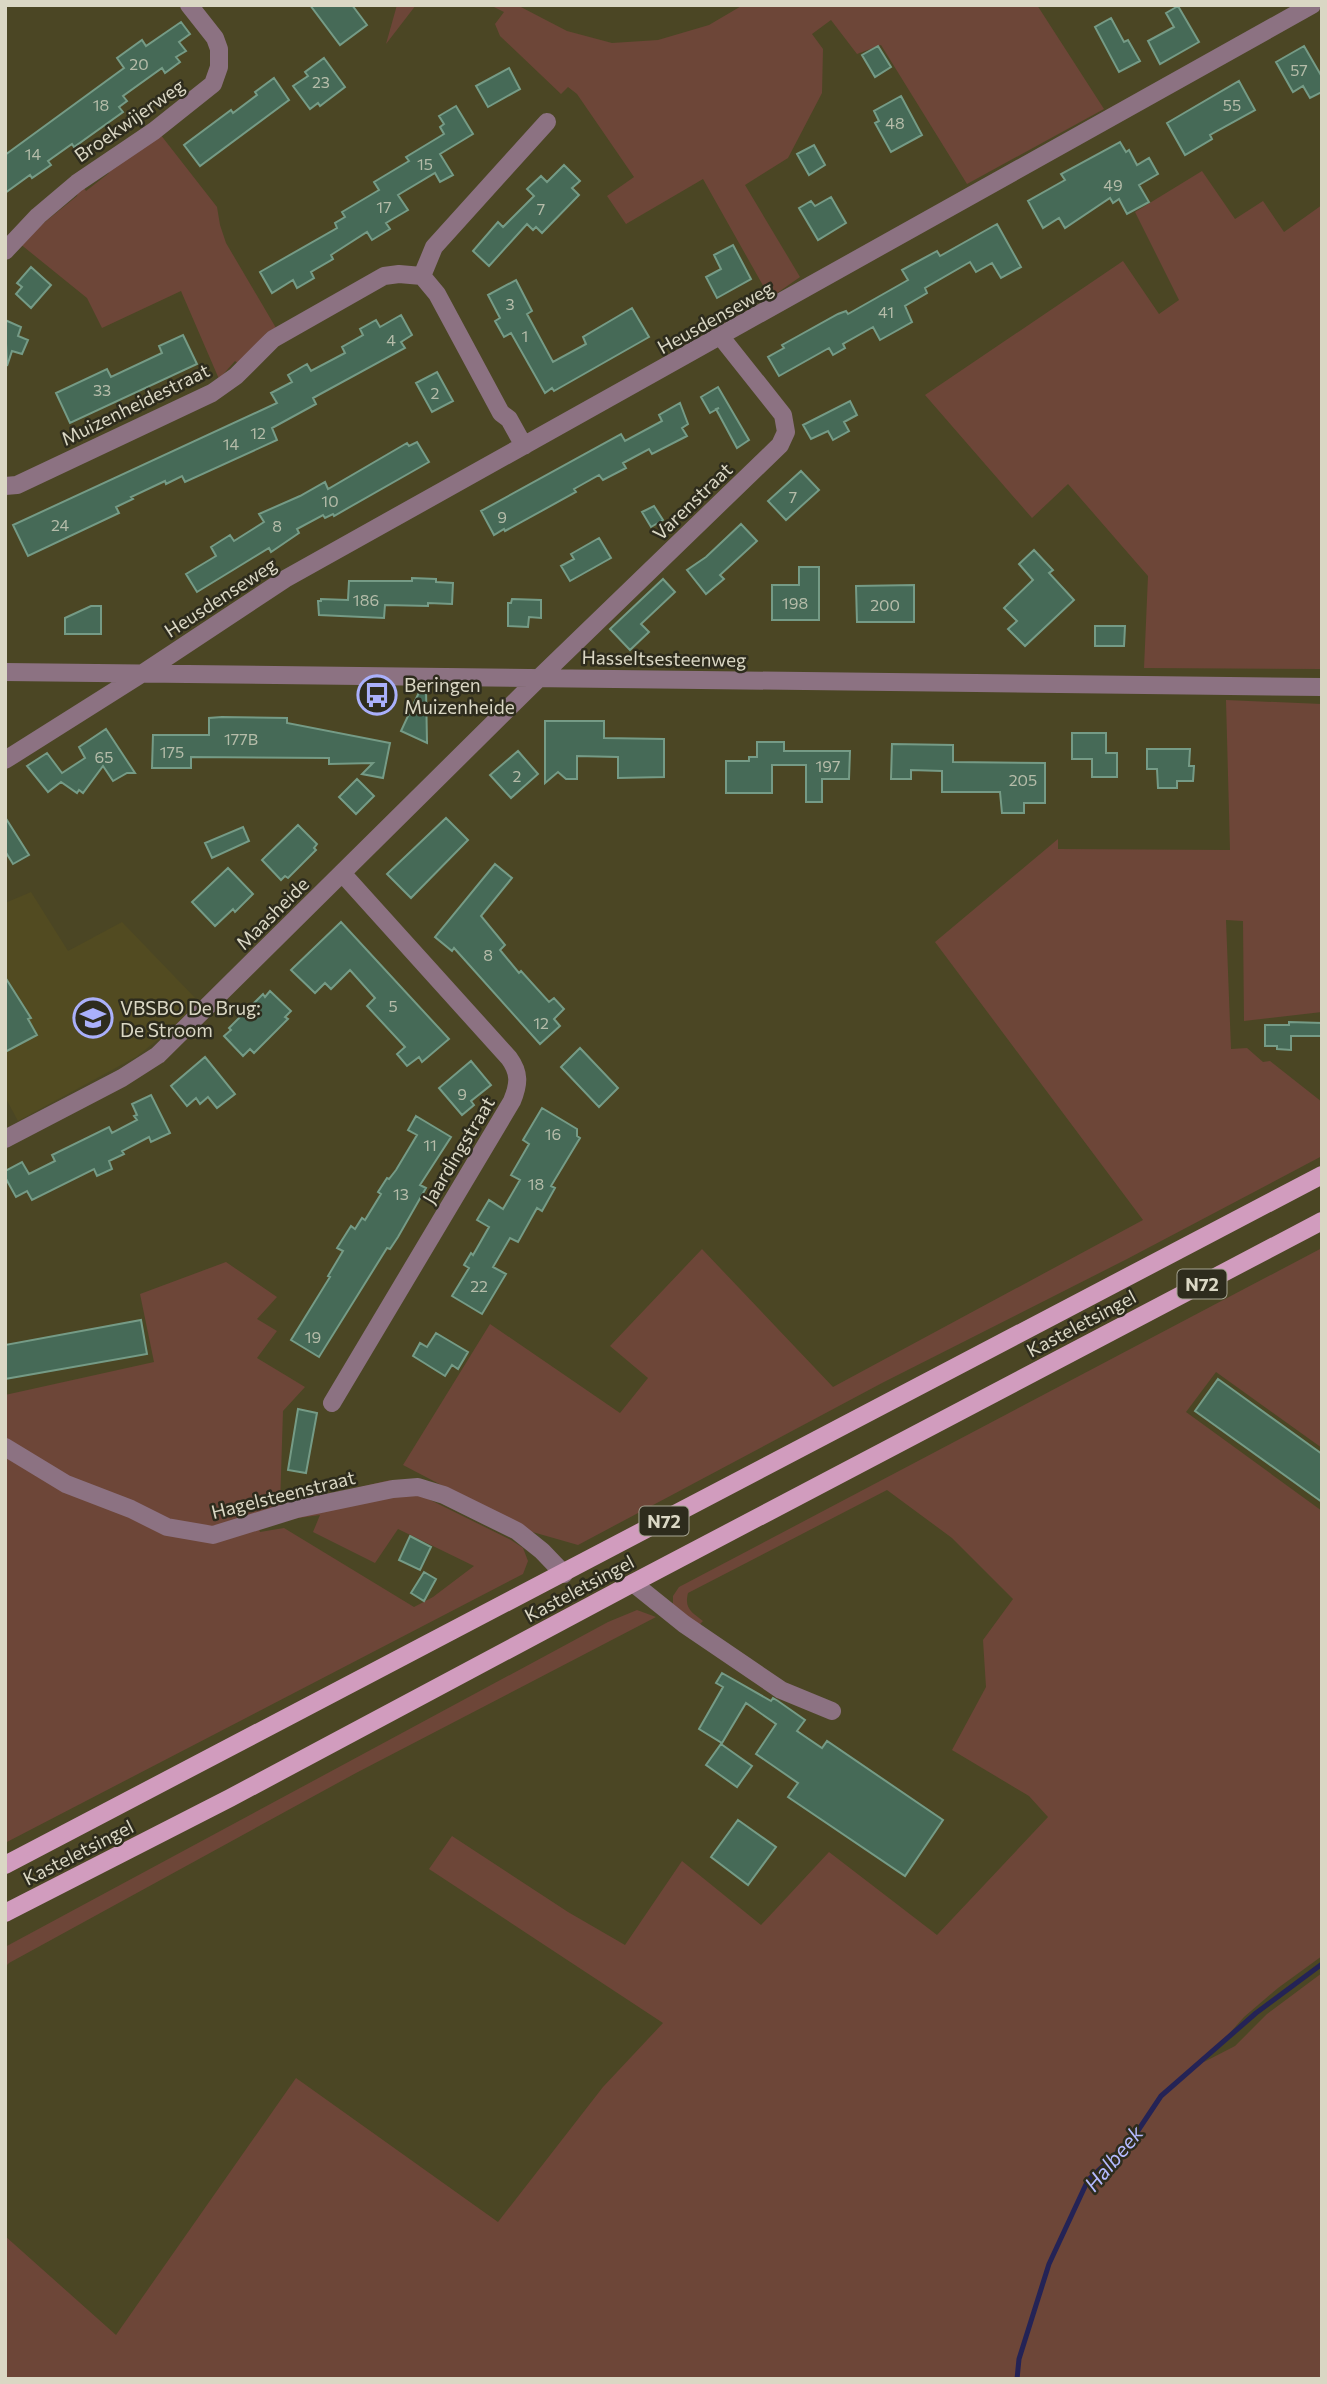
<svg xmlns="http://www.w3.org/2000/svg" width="1327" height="2384" font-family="Commissioner,sans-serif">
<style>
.built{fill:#524b21}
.green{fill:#6d4638;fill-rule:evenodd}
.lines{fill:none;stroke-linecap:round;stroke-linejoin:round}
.stream{stroke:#242356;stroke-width:5}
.building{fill:#466a57;stroke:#759b86;stroke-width:2}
.minor{stroke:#8c7282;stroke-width:18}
.major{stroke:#d19cbe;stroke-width:18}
.labels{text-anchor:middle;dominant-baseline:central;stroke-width:5;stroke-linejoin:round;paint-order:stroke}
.number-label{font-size:16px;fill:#b5bca9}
.shield{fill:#2e2c1d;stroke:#a6a492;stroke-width:2}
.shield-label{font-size:18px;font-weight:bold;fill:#dad7c4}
.street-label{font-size:19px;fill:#dad7c4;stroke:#2e2c1d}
.poi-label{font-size:19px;fill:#dad7c4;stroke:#2e2c1d;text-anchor:start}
.water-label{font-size:21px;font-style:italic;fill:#b4bafe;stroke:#2e2c1d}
</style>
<rect width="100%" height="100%" fill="#4b4624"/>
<path class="built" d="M 31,892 L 68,951 L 122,922 L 199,1002 L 165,1034 L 136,1057 L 18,1121 L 5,1097 L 5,903 Z"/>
<path class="green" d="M 397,5 L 416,5 L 386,44 Z
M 490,5 L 517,5 L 567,31 L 612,43 L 658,40 L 709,25 L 743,5 L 1037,5 L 1104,109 L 967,184 L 881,45 L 857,54 L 831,20 L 812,34 L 823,49 L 822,93 L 788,158 L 745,185 L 800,277 L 770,298 L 703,179 L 626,224 L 607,196 L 634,177 L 577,94 L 568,87 L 561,94 L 500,36 L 495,24 L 504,12 Z
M 160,134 L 217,207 L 220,225 L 226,243 L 276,328 L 266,333 L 263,341 L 239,364 L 235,361 L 219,379 L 181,291 L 102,328 L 87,298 L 19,243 L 77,196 L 79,188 L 82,185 L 86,191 L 109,173 L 106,168 Z
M 1202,171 L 1235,219 L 1263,201 L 1284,232 L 1322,205 L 1322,669 L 1144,668 L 1148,576 L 1068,484 L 1032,518 L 925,395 L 1123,261 L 1159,314 L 1179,300 L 1135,212 Z
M 1226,700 L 1322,704 L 1322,1012 L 1244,1021 L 1243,921 L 1226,920 L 1231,1049 L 1247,1048 L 1263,1062 L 1270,1061 L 1322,1102 L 1322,1156 L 1127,1259 L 882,1383 L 578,1545 L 529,1531 L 403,1465 L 490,1324 L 620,1413 L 648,1378 L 610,1346 L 702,1249 L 833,1387 L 1143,1220 L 935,942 L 1058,839 L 1058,849 L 1230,850 Z
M 1322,1248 L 1322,1448 L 1216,1372 L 1186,1412 L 1322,1511 L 1322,1956 L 1278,1988 L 1244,2017 L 1204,2062 L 1235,2046 L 1267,2014 L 1322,1973 L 1322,2379 L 5,2379 L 5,2236 L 116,2335 L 296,2078 L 498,2222 L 603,2087 L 663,2023 L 429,1869 L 452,1836 L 568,1912 L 625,1945 L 682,1861 L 761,1925 L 829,1852 L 937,1935 L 1048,1817 L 1029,1796 L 952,1750 L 986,1687 L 983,1640 L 1013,1599 L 952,1538 L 887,1490 L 688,1593 C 684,1609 692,1612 703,1621 L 697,1627 L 673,1606 L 673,1596 L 679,1587 Z
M 226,1262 L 277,1297 L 257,1319 L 277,1331 L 257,1358 L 305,1387 L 283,1411 L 280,1506 L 390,1480 L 511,1540 L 523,1548 L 528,1561 L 523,1574 L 5,1843 L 5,1395 L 154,1362 L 140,1294 ZM 320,1515 L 313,1532 L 375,1563 L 398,1529 L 474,1566 L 433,1597 L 414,1607 L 284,1528 L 260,1532 L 256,1517 L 284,1520 Z
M 637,1610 L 656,1617 L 356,1773 L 9,1963 L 5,1967 L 5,1947 L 608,1622 Z"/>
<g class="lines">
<path class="stream" d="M 1017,2379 L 1019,2359 L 1049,2264 L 1088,2180 L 1133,2138 L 1161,2096 L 1256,2013 L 1322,1964"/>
</g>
<path class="building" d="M 310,5 L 352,5 L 367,25 L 340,45 Z
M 1178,6 L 1199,42 L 1160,64 L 1148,41 L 1174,27 L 1166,13 Z
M 1111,18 L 1124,42 L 1128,40 L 1140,61 L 1119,72 L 1095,27 Z
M 181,22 L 190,34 L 179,42 L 186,51 L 176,57 L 180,62 L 165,73 L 162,68 L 123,96 L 127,101 L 119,107 L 123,112 L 74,147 L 72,144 L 48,161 L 51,165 L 32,178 L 30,175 L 5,193 L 5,155 L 124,68 L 117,58 L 142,40 L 146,46 Z
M 878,46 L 891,67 L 875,77 L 862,55 Z
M 1304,46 L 1322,77 L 1322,92 L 1310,98 L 1303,86 L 1293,92 L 1276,62 Z
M 324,58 L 345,87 L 320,106 L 318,103 L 310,109 L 293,86 L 308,76 L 305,72 Z
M 509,68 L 520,89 L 488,107 L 476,86 Z
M 274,78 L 289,100 L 200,166 L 184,145 L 231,110 L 233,113 L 257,95 L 255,92 Z
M 1239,81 L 1255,110 L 1210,135 L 1212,139 L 1185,155 L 1167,123 Z
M 901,96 L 922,135 L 891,152 L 875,123 L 879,121 L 874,111 Z
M 456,106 L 473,134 L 440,154 L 453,175 L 440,182 L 435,173 L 398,195 L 408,210 L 386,223 L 390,229 L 372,240 L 367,232 L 331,255 L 333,259 L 311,272 L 314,278 L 297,288 L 293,280 L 272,293 L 260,272 L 337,228 L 335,223 L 345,217 L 342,212 L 379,190 L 374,182 L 409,161 L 406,157 L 444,134 L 440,127 L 444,124 L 439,116 Z
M 1120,142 L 1126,152 L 1129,150 L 1137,165 L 1149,158 L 1158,174 L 1139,185 L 1149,202 L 1127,214 L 1119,199 L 1113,203 L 1110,198 L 1065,228 L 1059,218 L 1043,228 L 1028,201 L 1065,180 L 1061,174 Z
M 814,145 L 825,165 L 809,175 L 797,154 Z
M 564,165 L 580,181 L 572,188 L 579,195 L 542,233 L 536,227 L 533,230 L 527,224 L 489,266 L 473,251 L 498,222 L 503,227 L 534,196 L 527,189 L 541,176 L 547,182 Z
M 831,197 L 846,223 L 818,240 L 799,208 L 811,201 L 815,206 Z
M 997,224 L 1021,267 L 1001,278 L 992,263 L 976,272 L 970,262 L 925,288 L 927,293 L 905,306 L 912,322 L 880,340 L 873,327 L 843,344 L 845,348 L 833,355 L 829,348 L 779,376 L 768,357 L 784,348 L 782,345 L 838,314 L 846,311 L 848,314 L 908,280 L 902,270 L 937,251 L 940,256 Z
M 733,245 L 751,279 L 717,298 L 706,277 L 721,269 L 714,255 Z
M 31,267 L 51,285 L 31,308 L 16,294 L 22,287 L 17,283 Z
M 516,280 L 532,311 L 527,314 L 553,362 L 586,344 L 583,337 L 632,308 L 649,337 L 554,391 L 552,388 L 545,393 L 511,333 L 504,337 L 495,321 L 500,318 L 488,295 Z
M 401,315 L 412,335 L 401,342 L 405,348 L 313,398 L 316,404 L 272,428 L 277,440 L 185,482 L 182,476 L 166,484 L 165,481 L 131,497 L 133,499 L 116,507 L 119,513 L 28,556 L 13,525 L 277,403 L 271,393 L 292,382 L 288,375 L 307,364 L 311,371 L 345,353 L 342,347 L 363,335 L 360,329 L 376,320 L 380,327 Z
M 5,320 L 21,327 L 18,336 L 28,340 L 22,354 L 12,351 L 7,366 Z
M 183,335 L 197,364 L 70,423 L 56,393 L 107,369 L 111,377 L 162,353 L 159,346 Z
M 437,372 L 453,401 L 432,412 L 416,383 Z
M 718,387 L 749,440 L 737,448 L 716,409 L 719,408 L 710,413 L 701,397 Z
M 850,401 L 857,415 L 844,422 L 849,431 L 833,440 L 828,431 L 811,439 L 803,425 Z
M 680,403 L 688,424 L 682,428 L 687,436 L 652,454 L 649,449 L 623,463 L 626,468 L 603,480 L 599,475 L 574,489 L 576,492 L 505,531 L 504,529 L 494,535 L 481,511 L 621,434 L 625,441 L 662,421 L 659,415 Z
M 417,442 L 429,462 L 334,516 L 333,514 L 325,518 L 323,515 L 297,529 L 299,533 L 271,552 L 269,548 L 197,592 L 186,574 L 216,556 L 211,547 L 230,535 L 234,541 L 264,522 L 259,514 L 300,496 L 325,482 L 328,489 L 407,443 L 409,446 Z
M 801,471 L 819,490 L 786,520 L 768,501 Z
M 654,506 L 663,520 L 651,527 L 642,512 Z
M 741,524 L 757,541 L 720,575 L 724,579 L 706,594 L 687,570 L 706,557 Z
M 599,538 L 611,558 L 570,581 L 561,566 L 574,559 L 571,554 Z
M 1034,550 L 1053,570 L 1049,573 L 1074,600 L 1025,646 L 1008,629 L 1017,621 L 1004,608 L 1033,580 L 1019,564 Z
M 799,567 L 819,567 L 819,620 L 772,620 L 772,585 L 799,585 Z
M 412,578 L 436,579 L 436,582 L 453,583 L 452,604 L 428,603 L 428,606 L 385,605 L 384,618 L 319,615 L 318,601 L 321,601 L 321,599 L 348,600 L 349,581 L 412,581 Z
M 663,579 L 675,592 L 641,624 L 649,632 L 630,650 L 610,629 Z
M 914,585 L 914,622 L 857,622 L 856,586 Z
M 512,599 L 541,600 L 541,618 L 529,617 L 528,627 L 508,626 L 508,603 L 511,603 Z
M 91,606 L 101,606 L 101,634 L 65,634 L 65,618 Z
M 1095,626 L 1125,626 L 1124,646 L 1095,646 Z
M 421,688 L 426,688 L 427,743 L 401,731 Z
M 222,717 L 287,718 L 287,723 L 390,743 L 383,778 L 362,774 L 373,763 L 329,764 L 329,758 L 191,757 L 191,768 L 152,768 L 153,735 L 209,735 L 209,718 Z
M 545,721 L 604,721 L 604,738 L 664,739 L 664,777 L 618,778 L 618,757 L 577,756 L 577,779 L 566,779 L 558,772 L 545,783 Z
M 106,729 L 135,773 L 127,773 L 113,781 L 103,766 L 83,793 L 79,790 L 77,793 L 61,782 L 48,792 L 27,766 L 47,753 L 62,773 L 85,758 L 79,747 Z
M 1072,733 L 1106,733 L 1106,753 L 1117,753 L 1117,777 L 1092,777 L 1092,759 L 1072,759 Z
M 757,742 L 784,742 L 784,751 L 850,751 L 849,779 L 822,779 L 822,802 L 806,802 L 806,765 L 772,765 L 772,793 L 726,793 L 726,761 L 749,761 L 749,757 L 757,757 Z
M 892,744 L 953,745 L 953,762 L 1045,763 L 1045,803 L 1024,803 L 1024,813 L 1002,813 L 1000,792 L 942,792 L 942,771 L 911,770 L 911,779 L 891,779 Z
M 1147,749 L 1190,749 L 1189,766 L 1194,766 L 1193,781 L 1177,781 L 1177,788 L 1158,788 L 1157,769 L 1147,769 Z
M 518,751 L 538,774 L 511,798 L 490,775 Z
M 357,779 L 374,796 L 356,814 L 339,797 Z
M 5,817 L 29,855 L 13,864 L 5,851 Z
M 446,818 L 468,840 L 411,898 L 387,874 Z
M 298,825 L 317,844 L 314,848 L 316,850 L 288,878 L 285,876 L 281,880 L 262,860 Z
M 243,827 L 249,841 L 212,858 L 205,843 Z
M 495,864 L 512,878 L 481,916 L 505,945 L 500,950 L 519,973 L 521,971 L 549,1002 L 554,998 L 564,1009 L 554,1019 L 560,1026 L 540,1044 L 454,948 L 452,951 L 435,937 Z
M 228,868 L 253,894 L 235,912 L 233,909 L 215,926 L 192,902 Z
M 341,922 L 449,1039 L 422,1062 L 419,1057 L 407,1066 L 397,1054 L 405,1047 L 367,1006 L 375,998 L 350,970 L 331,989 L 325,983 L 315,993 L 291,970 Z
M 5,977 L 31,1018 L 28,1019 L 37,1035 L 5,1052 Z
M 270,991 L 291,1011 L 285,1017 L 288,1019 L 254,1053 L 250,1049 L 243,1056 L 224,1036 L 231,1030 L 229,1028 L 263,994 L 265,997 Z
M 1289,1022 L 1322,1023 L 1322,1036 L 1291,1036 L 1291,1050 L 1277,1049 L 1277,1046 L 1265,1046 L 1265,1025 L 1289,1025 Z
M 580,1048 L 618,1088 L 599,1107 L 561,1067 Z
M 205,1057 L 235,1094 L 217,1108 L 208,1097 L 200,1104 L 196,1098 L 187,1106 L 171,1086 Z
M 471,1061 L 491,1085 L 471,1101 L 474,1105 L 462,1115 L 439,1088 Z
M 151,1095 L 170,1133 L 151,1142 L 149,1137 L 122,1151 L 124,1154 L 109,1161 L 112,1169 L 97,1176 L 94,1169 L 32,1200 L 27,1191 L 16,1197 L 5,1177 L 5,1171 L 22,1162 L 29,1174 L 55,1161 L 52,1155 L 109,1127 L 112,1133 L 137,1120 L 134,1116 L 137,1115 L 132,1104 Z
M 542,1108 L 577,1129 L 577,1136 L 580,1138 L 551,1186 L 555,1188 L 542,1211 L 537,1208 L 518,1242 L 510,1238 L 493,1267 L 506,1274 L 482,1314 L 452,1296 L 469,1268 L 464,1265 L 471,1253 L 473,1255 L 489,1227 L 477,1220 L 489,1200 L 503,1209 L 520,1180 L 511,1175 L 529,1144 L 523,1140 Z
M 416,1116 L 451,1137 L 420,1185 L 426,1188 L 398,1237 L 390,1249 L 387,1248 L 319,1357 L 291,1340 L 330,1277 L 328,1276 L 343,1251 L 337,1248 L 351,1226 L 355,1229 L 362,1218 L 365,1220 L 381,1194 L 378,1192 L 387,1178 L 389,1179 L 396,1170 L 417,1135 L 408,1130 Z
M 141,1320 L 147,1354 L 5,1379 L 5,1345 Z
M 436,1333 L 468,1352 L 458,1369 L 452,1365 L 445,1376 L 413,1356 L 420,1343 L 427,1347 Z
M 1218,1379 L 1322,1454 L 1322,1502 L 1195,1411 Z
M 298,1409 L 317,1413 L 306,1473 L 288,1470 Z
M 410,1536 L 431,1547 L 420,1570 L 399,1560 Z
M 424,1572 L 436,1579 L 424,1601 L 411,1593 Z
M 722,1673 L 771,1701 L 773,1698 L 778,1701 L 805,1720 L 797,1731 L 822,1748 L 827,1741 L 943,1820 L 905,1876 L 788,1797 L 798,1783 L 756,1754 L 776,1724 L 746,1703 L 722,1743 L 699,1729 L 723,1687 L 716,1683 Z
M 721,1744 L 752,1766 L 737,1787 L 706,1765 Z
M 738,1820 L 776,1847 L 748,1885 L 711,1857 Z"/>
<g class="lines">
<path class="minor" d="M 5,251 L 38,216 L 77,183 L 154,131 L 213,84 L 219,67 L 219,49 L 215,38 L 189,5
M 422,276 L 434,247 L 547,122
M 5,486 L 17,485 L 212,393 L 236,376 L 273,339 L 384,276 L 399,274 L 422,276 L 437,294 L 501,413 L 509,419 L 524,446
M 5,672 L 1322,687
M 5,760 L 143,673 L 285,579 L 1312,5
M 5,1139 L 122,1078 L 158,1055 L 539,678 L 780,445 L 786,432 L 783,415 L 721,337
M 332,1403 L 512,1101 C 519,1084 520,1073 509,1058 L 342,873
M 5,1447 L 66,1484 L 131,1509 L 167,1527 L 213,1535 L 297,1509 L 393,1489 L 418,1487 L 444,1495 L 517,1531 L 542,1551 L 564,1574
M 633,1583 L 684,1624 L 781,1690 L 832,1711"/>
<path class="major" d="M 5,1865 L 1322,1175
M 5,1913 L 230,1798 L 633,1583 L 1322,1221"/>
</g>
<defs>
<g id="bus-ring" transform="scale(2.0125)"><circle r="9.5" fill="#2e2c1d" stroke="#aab0fb" stroke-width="1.5"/><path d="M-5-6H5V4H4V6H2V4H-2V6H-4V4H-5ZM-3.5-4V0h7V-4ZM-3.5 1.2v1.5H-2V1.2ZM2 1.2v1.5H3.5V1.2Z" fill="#aab0fb"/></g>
<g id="school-ring" transform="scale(2.0125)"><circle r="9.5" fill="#2e2c1d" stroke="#aab0fb" stroke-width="1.5"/><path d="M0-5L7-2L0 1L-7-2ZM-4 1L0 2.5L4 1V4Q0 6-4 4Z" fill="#aab0fb"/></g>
</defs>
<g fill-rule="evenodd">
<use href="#bus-ring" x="377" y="695"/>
<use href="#school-ring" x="93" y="1018"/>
</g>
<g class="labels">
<g class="number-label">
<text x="139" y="63">20</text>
<text x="1299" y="69">57</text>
<text x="321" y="81">23</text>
<text x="101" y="104">18</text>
<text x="1232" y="104">55</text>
<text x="895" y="122">48</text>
<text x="33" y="153">14</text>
<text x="425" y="163">15</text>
<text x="1113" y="184">49</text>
<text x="384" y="206">17</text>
<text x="541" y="208">7</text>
<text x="510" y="303">3</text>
<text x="886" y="311">41</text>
<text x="525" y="335">1</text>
<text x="391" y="339">4</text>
<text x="102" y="389">33</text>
<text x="435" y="392">2</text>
<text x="258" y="432">12</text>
<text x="231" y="443">14</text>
<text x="793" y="496">7</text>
<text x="330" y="500">10</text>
<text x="502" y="516">9</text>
<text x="60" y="524">24</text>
<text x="277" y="525">8</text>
<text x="366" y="599">186</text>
<text x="795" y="602">198</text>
<text x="885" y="604">200</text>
<text x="241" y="738">177B</text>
<text x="172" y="751">175</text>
<text x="104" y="756">65</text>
<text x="828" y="765">197</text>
<text x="517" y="775">2</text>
<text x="1023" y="779">205</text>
<text x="488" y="954">8</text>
<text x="393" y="1005">5</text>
<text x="541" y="1022">12</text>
<text x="462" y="1093">9</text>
<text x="553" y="1133">16</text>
<text x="430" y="1144">11</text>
<text x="536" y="1183">18</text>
<text x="401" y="1193">13</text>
<text x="479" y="1285">22</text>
<text x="313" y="1336">19</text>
</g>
<g class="shield">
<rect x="1177.5" y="1269.5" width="49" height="29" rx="5"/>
<rect x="639.5" y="1506.5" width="49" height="29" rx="5"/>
</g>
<g class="shield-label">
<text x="1202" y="1284">N72</text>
<text x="664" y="1521">N72</text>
</g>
<g class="street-label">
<text transform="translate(129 120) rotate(-35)">Broekwijerweg</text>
<text transform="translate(715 317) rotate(-29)">Heusdenseweg</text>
<text transform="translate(135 404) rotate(-26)">Muizenheidestraat</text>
<text transform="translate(692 501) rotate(-44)">Varenstraat</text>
<text transform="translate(220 597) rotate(-33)">Heusdenseweg</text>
<text transform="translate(664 658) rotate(1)">Hasseltsesteenweg</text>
<text transform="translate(272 913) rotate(-45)">Maasheide</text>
<text transform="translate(458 1150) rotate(-59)">Jaardingstraat</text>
<text transform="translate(1081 1323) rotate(-28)">Kasteletsingel</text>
<text transform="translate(283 1494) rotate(-14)">Hagelsteenstraat</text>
<text transform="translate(579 1588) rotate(-28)">Kasteletsingel</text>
<text transform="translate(78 1852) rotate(-27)">Kasteletsingel</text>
</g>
<g class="poi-label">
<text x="404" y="684">Beringen<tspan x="404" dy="22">Muizenheide</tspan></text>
<text x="120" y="1007">VBSBO De Brug:<tspan x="120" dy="22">De Stroom</tspan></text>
</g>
<g class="water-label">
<text transform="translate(1113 2158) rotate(-50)">Halbeek</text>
</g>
</g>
<rect width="1327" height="2384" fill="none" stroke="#dad7c4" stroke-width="14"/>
</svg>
